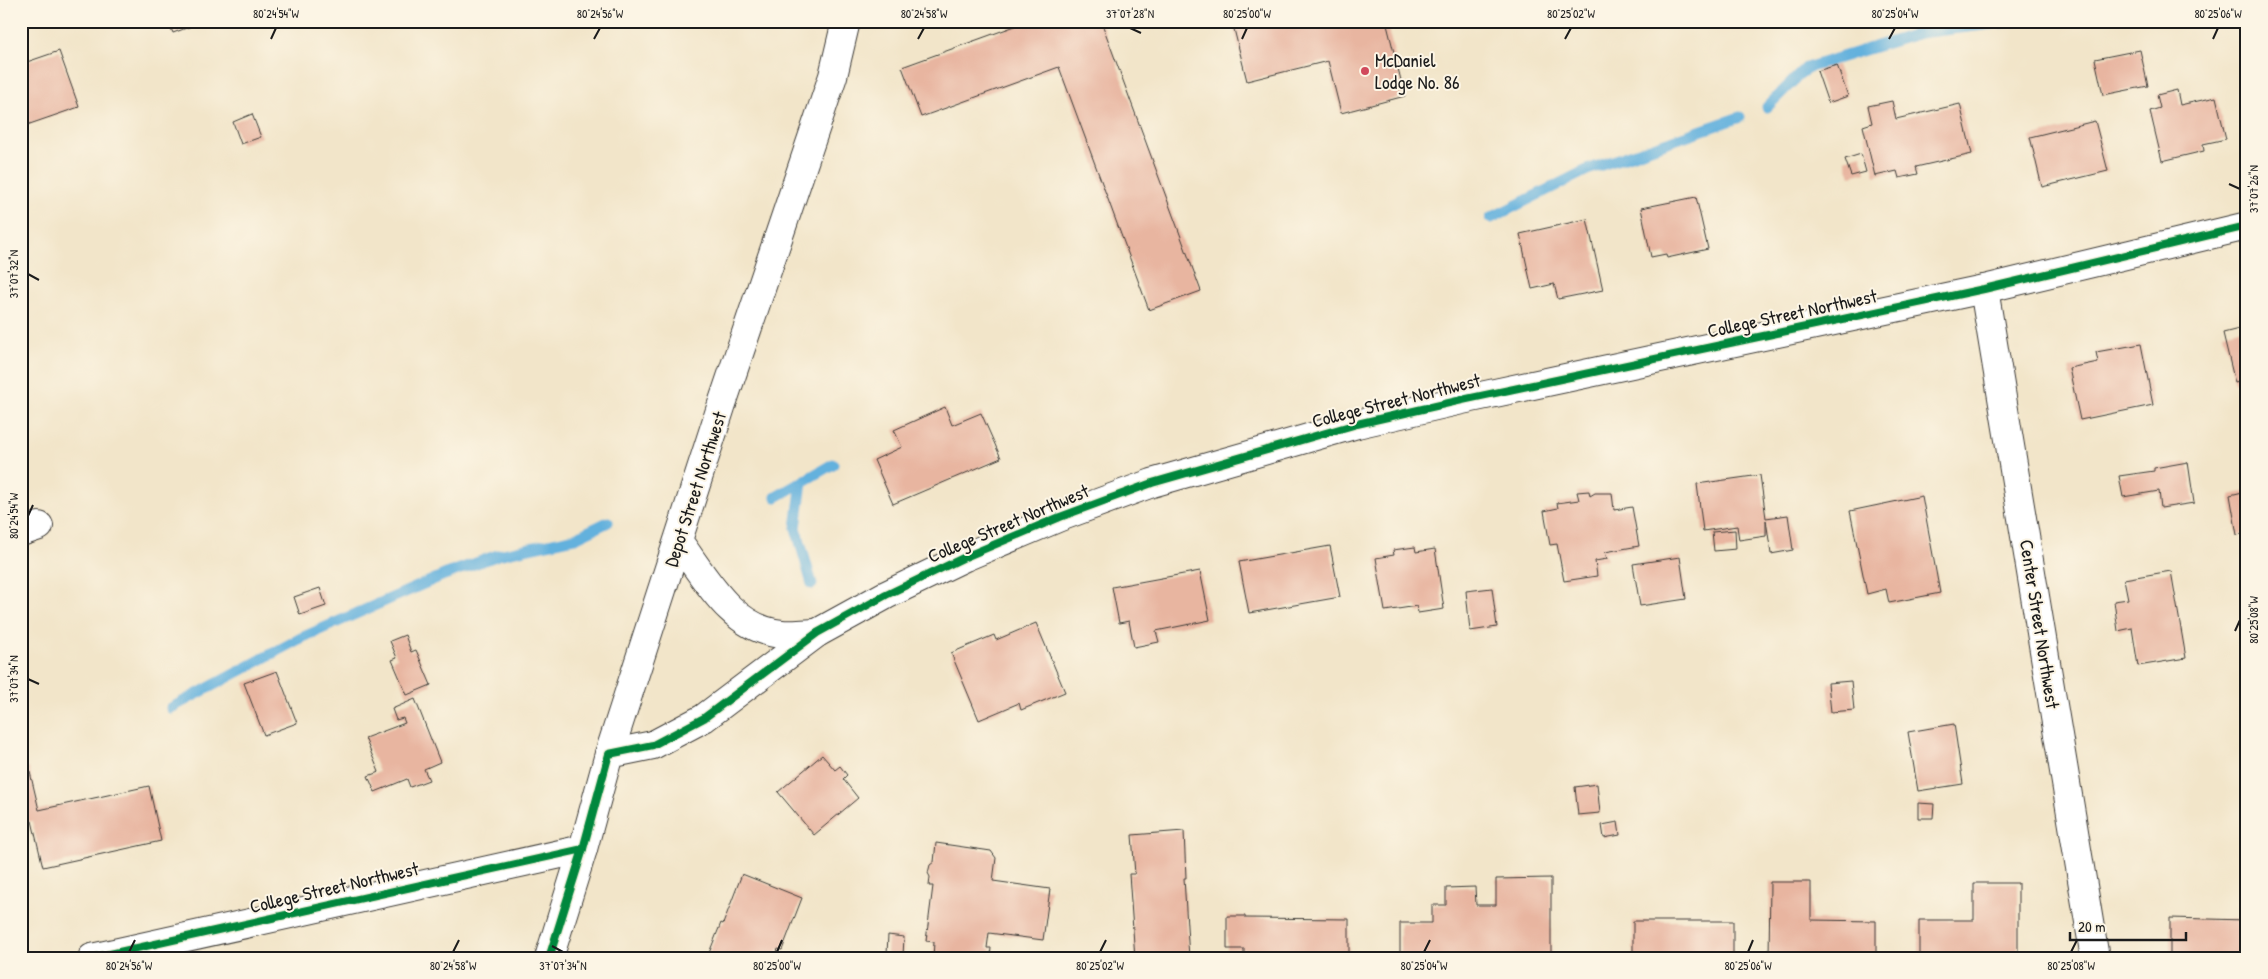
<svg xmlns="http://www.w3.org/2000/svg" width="2268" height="979" font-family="'Patrick Hand',sans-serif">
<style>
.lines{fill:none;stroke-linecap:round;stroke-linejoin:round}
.stream{stroke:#63b1dd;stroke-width:11}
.building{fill:#e8b5a0}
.minor-casing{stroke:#3c3a36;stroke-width:30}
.tertiary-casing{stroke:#3c3a36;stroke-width:30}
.secondary-casing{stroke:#3c3a36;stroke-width:30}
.minor{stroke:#fff;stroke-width:28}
.tertiary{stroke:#fff;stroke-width:28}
.secondary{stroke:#fff;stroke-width:28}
.cycleway-casing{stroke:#fcf5e5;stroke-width:11}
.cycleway{stroke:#00873e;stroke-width:8}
.ticks{fill:none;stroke:#1c1c1c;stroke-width:2}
.poi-dot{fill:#d1495b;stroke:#fcf5e5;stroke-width:2}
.labels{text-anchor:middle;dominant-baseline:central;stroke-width:4;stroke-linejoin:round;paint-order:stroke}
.poi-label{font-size:19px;fill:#1c1c1c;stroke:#fcf5e5;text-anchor:start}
.street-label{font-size:19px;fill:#1c1c1c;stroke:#fcf5e5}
.neatline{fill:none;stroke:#1c1c1c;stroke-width:2}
.ticks-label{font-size:12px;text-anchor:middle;fill:#1c1c1c}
</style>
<rect width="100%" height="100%" fill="#fcf5e5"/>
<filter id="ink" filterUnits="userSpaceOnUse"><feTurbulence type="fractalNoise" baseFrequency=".02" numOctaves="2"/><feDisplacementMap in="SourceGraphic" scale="10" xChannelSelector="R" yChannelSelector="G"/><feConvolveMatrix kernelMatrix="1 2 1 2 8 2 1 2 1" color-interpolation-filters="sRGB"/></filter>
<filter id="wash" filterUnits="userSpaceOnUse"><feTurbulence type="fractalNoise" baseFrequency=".0096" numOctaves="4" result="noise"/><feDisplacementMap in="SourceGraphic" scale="20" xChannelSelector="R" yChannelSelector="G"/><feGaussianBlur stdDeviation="1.12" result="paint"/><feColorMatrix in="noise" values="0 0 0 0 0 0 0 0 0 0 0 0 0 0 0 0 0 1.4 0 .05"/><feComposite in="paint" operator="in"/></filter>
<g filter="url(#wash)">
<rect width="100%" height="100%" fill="#f2e5c9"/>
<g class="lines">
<path class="stream" d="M 1767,107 L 1806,68 L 1920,33 L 2015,21
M 1491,218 L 1587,170 L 1740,117
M 802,482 L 796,528 L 812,584
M 776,497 L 833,464
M 171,708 L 301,638 L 444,575 L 498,555 L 575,538 L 608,522"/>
</g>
<g id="blocks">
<path class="building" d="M 168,21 L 205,21 L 173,33 Z
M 1029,21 L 1101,21 L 1201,291 L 1149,310 L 1059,67 L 921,117 L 902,67 Z
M 1232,21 L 1386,21 L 1405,96 L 1341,113 L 1328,61 L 1247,81 Z
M 2140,50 L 2148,86 L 2103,95 L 2095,59 Z
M 59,51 L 79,107 L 21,127 L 21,64 Z
M 1837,65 L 1848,96 L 1828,103 L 1817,71 Z
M 2177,90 L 2180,105 L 2216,97 L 2226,139 L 2203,144 L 2204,151 L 2162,161 L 2150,111 L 2160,108 L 2157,95 Z
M 1892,101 L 1896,119 L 1960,104 L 1972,154 L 1916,167 L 1918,174 L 1899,178 L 1897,171 L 1875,176 L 1863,126 L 1872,123 L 1868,106 Z
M 252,114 L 261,137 L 241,144 L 233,122 Z
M 2095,121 L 2108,171 L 2042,187 L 2030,137 Z
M 1861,154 L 1866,172 L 1851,176 L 1845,159 Z
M 1696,197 L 1708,249 L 1667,258 L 1666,254 L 1651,257 L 1641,208 Z
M 1587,219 L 1603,290 L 1558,299 L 1554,284 L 1532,289 L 1520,234 Z
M 2247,327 L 2247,380 L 2235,383 L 2223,333 Z
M 2141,344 L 2153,405 L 2080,420 L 2069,368 L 2098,362 L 2096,352 Z
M 945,407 L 952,425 L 981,413 L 1001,458 L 893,504 L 874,460 L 902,447 L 894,430 Z
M 2188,462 L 2194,503 L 2161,508 L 2159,491 L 2123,497 L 2119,476 L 2154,471 L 2154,468 Z
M 1760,475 L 1766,518 L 1788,515 L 1793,550 L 1771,554 L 1766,520 L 1766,536 L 1739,540 L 1737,526 L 1703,531 L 1697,484 Z
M 1589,491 L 1590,496 L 1595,493 L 1612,493 L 1614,510 L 1632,507 L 1639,546 L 1605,552 L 1607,559 L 1595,561 L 1597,576 L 1564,581 L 1557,544 L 1550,545 L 1544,511 L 1558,508 L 1557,503 L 1579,500 L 1577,492 Z
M 2247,491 L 2247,533 L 2237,535 L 2230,495 Z
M 1922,496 L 1940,593 L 1889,603 L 1886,589 L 1867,594 L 1850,511 Z
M 1735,530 L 1736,549 L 1714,551 L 1712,532 Z
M 1330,546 L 1340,597 L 1249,613 L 1239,562 Z
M 1415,547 L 1416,552 L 1435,549 L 1444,609 L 1418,613 L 1417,606 L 1385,611 L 1376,558 L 1394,555 L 1393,550 Z
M 1680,557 L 1686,599 L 1640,606 L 1633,564 Z
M 1200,571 L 1210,620 L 1156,631 L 1159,642 L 1134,647 L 1129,621 L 1119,623 L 1112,587 Z
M 2171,571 L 2186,658 L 2138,666 L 2132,628 L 2118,631 L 2114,601 L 2128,599 L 2124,579 Z
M 320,588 L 326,606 L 300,615 L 294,597 Z
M 1492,588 L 1497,627 L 1470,631 L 1466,591 Z
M 1036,623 L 1065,692 L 1021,710 L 1019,703 L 979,720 L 951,653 L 994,635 L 996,640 Z
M 405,635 L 411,652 L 416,650 L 431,685 L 407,695 L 392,660 L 397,658 L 390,641 Z
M 277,671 L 297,723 L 264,735 L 244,683 Z
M 1851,681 L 1854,710 L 1831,712 L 1828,683 Z
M 415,699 L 440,762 L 424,769 L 429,780 L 410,787 L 407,779 L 375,792 L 368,776 L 379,772 L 365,738 L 405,723 L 403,718 L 396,720 L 392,709 Z
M 1954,724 L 1963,784 L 1918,791 L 1908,732 Z
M 822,755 L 835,770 L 840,766 L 847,775 L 843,779 L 858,798 L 814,835 L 778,792 Z
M 29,768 L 39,810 L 149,786 L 161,841 L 43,867 L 32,821 L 21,823 L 21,769 Z
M 1597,784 L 1600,813 L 1578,815 L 1575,787 Z
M 1918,803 L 1934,804 L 1933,818 L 1918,818 Z
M 1618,822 L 1620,835 L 1604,838 L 1602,825 Z
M 1184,831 L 1186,878 L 1184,878 L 1189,958 L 1135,958 L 1129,874 L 1135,874 L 1132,835 Z
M 936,843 L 991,851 L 996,858 L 993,881 L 1050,889 L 1043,940 L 989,933 L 987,948 L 991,948 L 990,958 L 933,958 L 934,942 L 926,941 L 933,886 L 929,886 L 930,877 L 928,873 L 930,865 L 934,862 Z
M 742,874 L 802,898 L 782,950 L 778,949 L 775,958 L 707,958 L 721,923 L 723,924 Z
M 1551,878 L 1551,958 L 1400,958 L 1400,923 L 1432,923 L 1432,905 L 1446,905 L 1446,888 L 1475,887 L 1476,905 L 1496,905 L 1496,879 Z
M 1770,882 L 1811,882 L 1811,920 L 1876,921 L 1876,958 L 1769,958 Z
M 1974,883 L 2018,883 L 2018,958 L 1919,958 L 1919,920 L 1974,920 Z
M 1227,916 L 1245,916 L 1245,918 L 1349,919 L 1349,958 L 1244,958 L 1244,949 L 1227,949 Z
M 2170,918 L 2246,920 L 2246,958 L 2170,958 Z
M 1633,921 L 1733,921 L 1733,958 L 1633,958 Z
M 888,935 L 904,937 L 903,956 L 887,954 Z"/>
</g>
</g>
<g filter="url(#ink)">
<use href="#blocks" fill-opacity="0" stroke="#3c3a36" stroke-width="1"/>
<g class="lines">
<g class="minor-casing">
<path id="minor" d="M 1984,289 L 2095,958
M 21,532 L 39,526
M 92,958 L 583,849"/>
</g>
<g class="tertiary-casing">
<path id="tertiary" d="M 609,754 L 653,745 L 704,718 L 817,633 L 886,595 L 965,557 L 1060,517 L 1152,483 L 1357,424 L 1462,400 L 1984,289 L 2247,226"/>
</g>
<g class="secondary-casing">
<path id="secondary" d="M 678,541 C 705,577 732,630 782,634 C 793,635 805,633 817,633
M 549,958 L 583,849 L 609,754 L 721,407 L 833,76 L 846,21"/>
</g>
<use href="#minor" class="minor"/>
<use href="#tertiary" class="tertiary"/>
<use href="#secondary" class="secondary"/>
<g class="cycleway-casing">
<path id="cycleway" d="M 92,958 L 583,849
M 549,958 L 583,849 L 609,754 L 653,745 L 704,718 L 817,633 L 886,595 L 965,557 L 1060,517 L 1152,483 L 1357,424 L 1462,400 L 1984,289 L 2247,226"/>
</g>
<use href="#cycleway" class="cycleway"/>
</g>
</g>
<path class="ticks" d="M 1130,28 L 1141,33M 271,39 L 276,28M 594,39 L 600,28M 918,39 L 924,28M 1242,39 L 1247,28M 1565,39 L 1571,28M 1889,39 L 1895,28M 2213,39 L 2218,28M 2229,184 L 2240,189M 28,274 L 39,280M 28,516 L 33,505M 2235,631 L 2240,620M 28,679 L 39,684M 552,946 L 563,952M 129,952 L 135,940M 453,952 L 459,940M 777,952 L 782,940M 1100,952 L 1106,940M 1424,952 L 1430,940M 1748,952 L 1753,940M 2071,952 L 2077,940"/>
<circle class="poi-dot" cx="1365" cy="71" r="5"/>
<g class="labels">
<g class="poi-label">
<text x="1375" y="60">McDaniel<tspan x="1375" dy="22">Lodge No. 86</tspan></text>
</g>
<g class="street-label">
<text transform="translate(1792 313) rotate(-12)">College Street Northwest</text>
<text transform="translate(1396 400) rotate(-14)">College Street Northwest</text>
<text transform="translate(695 489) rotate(-72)">Depot Street Northwest</text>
<text transform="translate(1008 523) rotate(-23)">College Street Northwest</text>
<text transform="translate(2040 624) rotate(81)">Center Street Northwest</text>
<text transform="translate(334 887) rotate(-13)">College Street Northwest</text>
</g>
</g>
<rect width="2268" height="979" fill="none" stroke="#fcf5e5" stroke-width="55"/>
<path d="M2070 932v8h116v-8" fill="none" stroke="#1c1c1c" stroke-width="2.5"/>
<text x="2078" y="932" font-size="15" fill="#1c1c1c" stroke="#fcf5e5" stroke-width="4" paint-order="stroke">20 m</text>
<rect x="28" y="28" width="2212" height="924" class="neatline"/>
<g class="ticks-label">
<text x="276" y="18">80°24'54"W</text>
<text x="600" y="18">80°24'56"W</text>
<text x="924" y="18">80°24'58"W</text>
<text x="1130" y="18">37°07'28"N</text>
<text x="1247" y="18">80°25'00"W</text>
<text x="1571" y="18">80°25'02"W</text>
<text x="1895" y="18">80°25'04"W</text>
<text x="2218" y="18">80°25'06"W</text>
<text transform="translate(2254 189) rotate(-90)" y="4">37°07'26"N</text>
<text transform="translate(14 274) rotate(-90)" y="4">37°07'32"N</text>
<text transform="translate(14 516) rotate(-90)" y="4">80°24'54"W</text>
<text transform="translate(2254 620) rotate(-90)" y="4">80°25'08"W</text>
<text transform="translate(14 679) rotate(-90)" y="4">37°07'34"N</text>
<text x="129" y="970">80°24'56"W</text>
<text x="453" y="970">80°24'58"W</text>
<text x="563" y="970">37°07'34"N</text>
<text x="777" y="970">80°25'00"W</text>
<text x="1100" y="970">80°25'02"W</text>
<text x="1424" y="970">80°25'04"W</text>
<text x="1748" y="970">80°25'06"W</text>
<text x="2071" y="970">80°25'08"W</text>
</g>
</svg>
